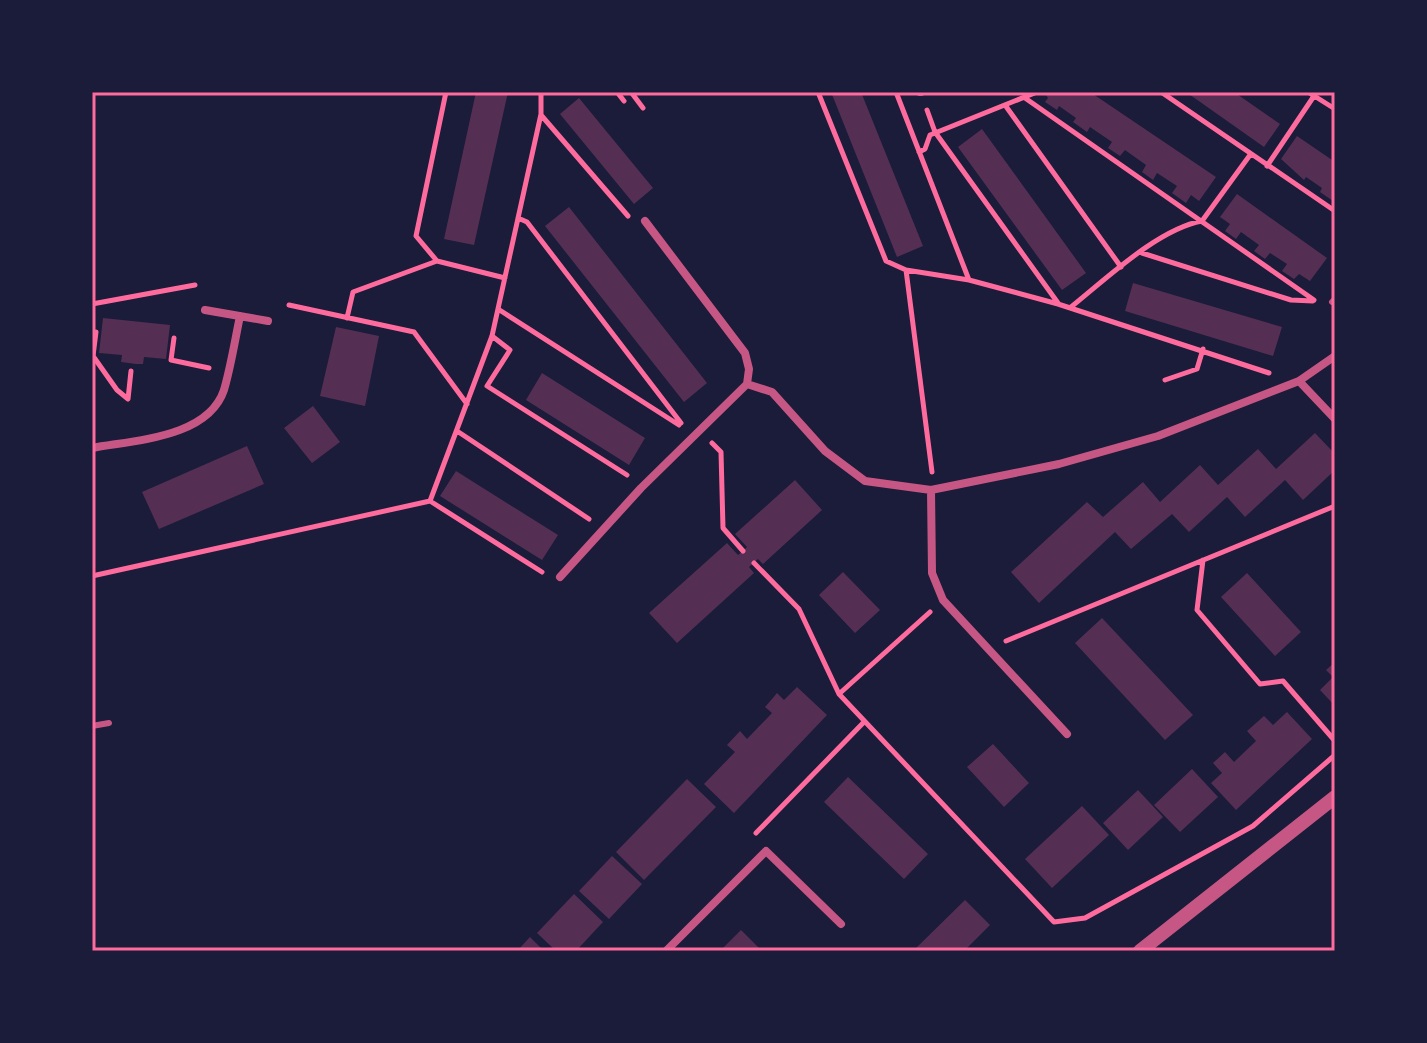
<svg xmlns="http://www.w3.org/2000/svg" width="1427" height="1043" font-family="'Roboto Condensed',sans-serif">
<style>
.building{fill:#542f53}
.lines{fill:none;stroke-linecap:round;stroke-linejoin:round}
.path{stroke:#ff6b9d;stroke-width:5}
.service{stroke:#c65784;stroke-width:6}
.minor{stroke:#c65784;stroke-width:8}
.tertiary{stroke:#c65784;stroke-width:14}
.neatline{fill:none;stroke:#ff6b9d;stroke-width:3}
</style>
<rect width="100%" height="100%" fill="#1b1b3a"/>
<path class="building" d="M 476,92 L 508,92 L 474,245 L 444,239 Z
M 831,92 L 861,92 L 923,246 L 897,257 Z
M 1044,92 L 1090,92 L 1216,177 L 1199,201 L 1191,195 L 1186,203 L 1172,193 L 1177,186 L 1157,173 L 1153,180 L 1142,172 L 1146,165 L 1125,150 L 1120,156 L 1108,148 L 1112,142 L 1090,127 L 1087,132 L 1073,122 L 1076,118 L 1059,106 L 1057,110 L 1045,102 L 1048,98 Z
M 1186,92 L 1234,92 L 1280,124 L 1264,147 Z
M 579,98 L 653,188 L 634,204 L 560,114 Z
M 982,129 L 1086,273 L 1062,290 L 958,147 Z
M 1297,136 L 1335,162 L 1333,201 L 1320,192 L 1322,188 L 1306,177 L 1304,180 L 1281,159 Z
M 1237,194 L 1327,258 L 1310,281 L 1299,274 L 1294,279 L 1282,271 L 1287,264 L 1270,253 L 1265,259 L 1254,251 L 1259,245 L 1241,232 L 1236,239 L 1225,231 L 1230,224 L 1220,217 Z
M 569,207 L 707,383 L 684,402 L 545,226 Z
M 1133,283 L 1282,327 L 1273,356 L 1125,311 Z
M 103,318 L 170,325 L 166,359 L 144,357 L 143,364 L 136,364 L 121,362 L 122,355 L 99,353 Z
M 336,327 L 379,336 L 365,406 L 320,396 Z
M 542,373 L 645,438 L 629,465 L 526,400 Z
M 313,406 L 340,442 L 312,463 L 284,428 Z
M 1315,433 L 1335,454 L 1335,470 L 1303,500 L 1285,480 L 1245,517 L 1227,497 L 1189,532 L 1172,514 L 1131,549 L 1115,532 L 1039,603 L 1011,572 L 1087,502 L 1103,517 L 1143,482 L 1160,502 L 1200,465 L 1218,485 L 1258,449 L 1276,469 Z
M 247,446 L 264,484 L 159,529 L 142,492 Z
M 456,471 L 558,535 L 542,560 L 440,496 Z
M 795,480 L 822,510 L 763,564 L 758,559 L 749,567 L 754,573 L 677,643 L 649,613 L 727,543 L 738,555 L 743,551 L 747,547 L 735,534 Z
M 843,572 L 880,610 L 855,633 L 819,595 Z
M 1247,573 L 1301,632 L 1275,656 L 1221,597 Z
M 1102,618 L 1193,715 L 1165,740 L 1075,643 Z
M 1335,662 L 1335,706 L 1320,690 L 1333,677 L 1326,670 Z
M 797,687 L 827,715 L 734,813 L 704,784 L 735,752 L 727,745 L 740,731 L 747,739 L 772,713 L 765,707 L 772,699 L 777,693 L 784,700 Z
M 1287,712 L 1312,739 L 1236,810 L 1211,783 L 1222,773 L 1213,763 L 1225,752 L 1234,762 L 1256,741 L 1247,731 L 1264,716 L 1273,725 Z
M 993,744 L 1029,783 L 1004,807 L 967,767 Z
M 1192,769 L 1218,797 L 1180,832 L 1154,805 Z
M 848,777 L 928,854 L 904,879 L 824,802 Z
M 687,779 L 716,807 L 644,880 L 616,852 Z
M 1138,790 L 1163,817 L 1128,850 L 1103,823 Z
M 1082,806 L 1109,835 L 1052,888 L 1025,859 Z
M 612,856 L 642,884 L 609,919 L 579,891 Z
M 574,894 L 603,922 L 576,951 L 556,951 L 537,933 Z
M 965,900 L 990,925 L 964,951 L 913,951 Z
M 741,930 L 762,951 L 720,951 Z
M 530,937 L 544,951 L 517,951 Z"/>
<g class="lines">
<path class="path" d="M 446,92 L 416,236 L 437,261 L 505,278
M 541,92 L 541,114 L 492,336 L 430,501 L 542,572
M 617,92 L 624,101
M 631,92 L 643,108
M 818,92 L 886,261 L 906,270 L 969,280 L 1058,304 L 1269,373
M 896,92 L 969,280
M 1161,92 L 1335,211
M 1308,92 L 1335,109
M 1025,98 L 1314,300
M 1005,105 L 1121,267
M 927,110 L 935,132 L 1058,303
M 541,115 L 628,216
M 919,152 L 925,149 L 930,135 L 1037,92
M 1267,166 L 1314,96
M 518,218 L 527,222 L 681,423
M 1142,253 L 1291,300 L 1313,301
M 906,270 L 932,472
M 92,304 L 195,285
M 289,305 L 414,332 L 467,404
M 1071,307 C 1106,279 1158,229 1202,221 L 1250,155
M 498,309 L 679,425
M 347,318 L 353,292 L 437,261
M 96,332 L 93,356 L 117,390 L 128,399 L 131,371
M 492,336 L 510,350 L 487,386 L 627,475
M 174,338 L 171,360 L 209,368
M 1165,380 L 1197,369 L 1203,349
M 457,431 L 589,519
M 712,443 L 721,452 L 723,528 L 743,551
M 1203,560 L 1197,610 L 1260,684 L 1283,681 L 1335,741
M 754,563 L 799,609 L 839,694 L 1054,922 L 1085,918 L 1253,826 L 1335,755
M 92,576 L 430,501
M 1006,641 L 1335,506
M 839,694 L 930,612
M 756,833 L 864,722"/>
<path class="service" d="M 1332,302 L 1335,299
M 92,726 L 109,723"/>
<path class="minor" d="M 920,92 L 921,92
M 645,221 L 745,353 L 749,369 L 747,384
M 205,310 L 268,321
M 1299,381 L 1335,419
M 92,448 C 134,440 208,438 224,390 C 231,366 235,340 240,316
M 931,490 L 932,573 L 943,600 L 1067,734
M 560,577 L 641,488 L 747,384 L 772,392 L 825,451 L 865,481 L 931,490 L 1059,464 L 1158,436 L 1299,381 L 1335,356
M 666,951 L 766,851 L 841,924"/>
<path class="tertiary" d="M 1140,951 L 1335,797"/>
</g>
<rect width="1427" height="1043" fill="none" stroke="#1b1b3a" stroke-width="188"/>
<rect x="94" y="94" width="1239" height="855" class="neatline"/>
</svg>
